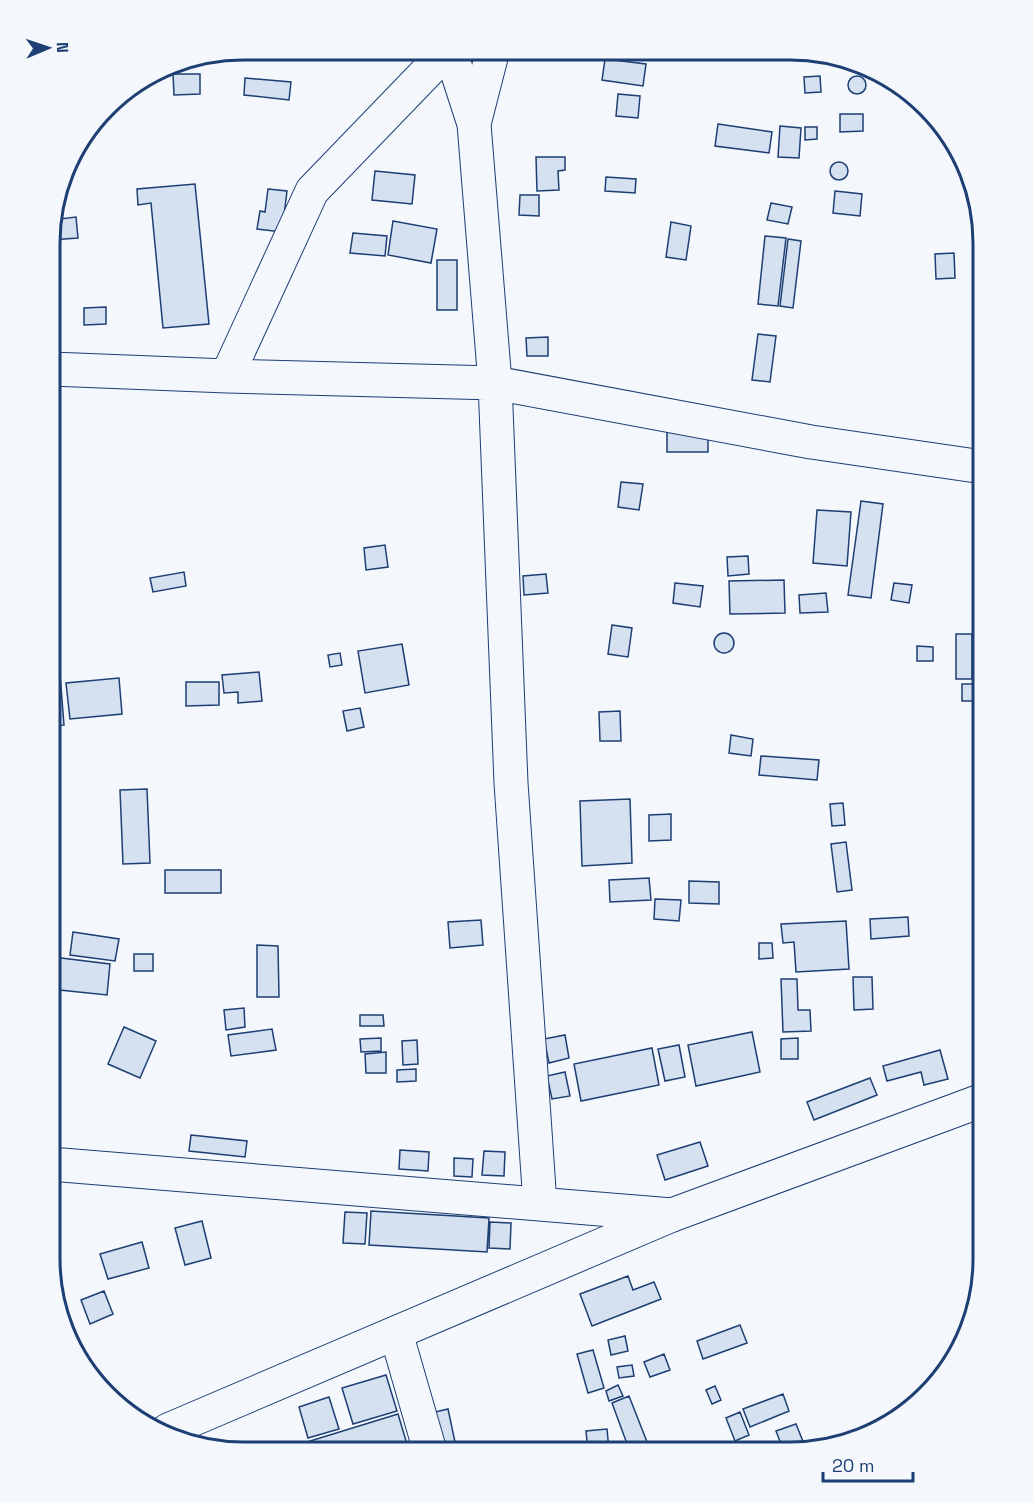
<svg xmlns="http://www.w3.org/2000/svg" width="1033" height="1502" font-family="'Space Grotesk',sans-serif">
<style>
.building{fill:#d5e0f0;stroke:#1d3f73;stroke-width:1.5}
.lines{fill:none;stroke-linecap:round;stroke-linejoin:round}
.minor-casing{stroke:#1d3f73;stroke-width:35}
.major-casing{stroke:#1d3f73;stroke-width:35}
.minor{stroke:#f4f7fb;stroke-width:33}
.major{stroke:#f4f7fb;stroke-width:33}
.rim{fill:none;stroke:#1d3f73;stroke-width:3}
</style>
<rect width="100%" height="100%" fill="#f4f7fb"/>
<path class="building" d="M 605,59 L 646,64 L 643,86 L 602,80 Z
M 173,74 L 200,74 L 200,94 L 174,95 Z
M 820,76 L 821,92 L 805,93 L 804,77 Z
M848 85a9 9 0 1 1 18 0a9 9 0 1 1-18 0Z
M 245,78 L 291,82 L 289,100 L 244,95 Z
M 618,94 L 640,96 L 638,118 L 616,116 Z
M 840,114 L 863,114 L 863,131 L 840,132 Z
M 718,124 L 772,132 L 769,153 L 715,146 Z
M 780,126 L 801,128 L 799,158 L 778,157 Z
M 805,127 L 817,127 L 817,139 L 805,140 Z
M 536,157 L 565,157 L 565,170 L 558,171 L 559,190 L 537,191 Z
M830 171a9 9 0 1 1 18 0a9 9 0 1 1-18 0Z
M 375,171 L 415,175 L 412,204 L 372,200 Z
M 606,177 L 636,179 L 635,193 L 605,191 Z
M 195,184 L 209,324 L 163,328 L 151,203 L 138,205 L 137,189 Z
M 268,189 L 287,191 L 282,232 L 257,229 L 260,211 L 265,212 Z
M 835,191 L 862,194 L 860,216 L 833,213 Z
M 520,195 L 539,195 L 539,216 L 519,215 Z
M 57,200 L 60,219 L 76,217 L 78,238 L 51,240 L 51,217 Z
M 771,203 L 792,207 L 788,224 L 767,220 Z
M 393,221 L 437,229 L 431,263 L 388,255 Z
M 671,222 L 691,226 L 686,260 L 666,257 Z
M 353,233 L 387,236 L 385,256 L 350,253 Z
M 765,236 L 786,238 L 778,306 L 758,304 Z
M 788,239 L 801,241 L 793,308 L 780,306 Z
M 954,253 L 955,278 L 936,279 L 935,254 Z
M 437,260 L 457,260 L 457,310 L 437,310 Z
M 51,304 L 56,304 L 57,324 L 51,324 Z
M 106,307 L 106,324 L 84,325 L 84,308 Z
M 758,334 L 776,336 L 770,382 L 752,380 Z
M 548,337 L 548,356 L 527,356 L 526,338 Z
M 667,432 L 708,432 L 708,452 L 667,452 Z
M 621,482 L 643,484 L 639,510 L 618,507 Z
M 861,501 L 883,504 L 871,598 L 848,595 Z
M 817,510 L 851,512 L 847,566 L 813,563 Z
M 385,545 L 388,567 L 366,570 L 364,548 Z
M 748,556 L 749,574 L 728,576 L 727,557 Z
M 184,572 L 186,586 L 153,592 L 150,578 Z
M 546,574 L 548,593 L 524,595 L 523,576 Z
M 784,580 L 785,613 L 730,614 L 729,581 Z
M 675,583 L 703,586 L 700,607 L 673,603 Z
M 894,583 L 912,585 L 909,603 L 891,600 Z
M 826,593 L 828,612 L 800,613 L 799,595 Z
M 612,625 L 632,628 L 628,657 L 608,654 Z
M714 643a10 10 0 1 1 20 0a10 10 0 1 1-20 0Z
M 956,634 L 972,634 L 972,679 L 956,679 Z
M 402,644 L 409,685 L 365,693 L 358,651 Z
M 917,646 L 933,647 L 933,661 L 917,661 Z
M 58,652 L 59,669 L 50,670 L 50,653 Z
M 340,653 L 342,665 L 330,667 L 328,655 Z
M 259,672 L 262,701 L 238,703 L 238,692 L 224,693 L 222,675 Z
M 60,674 L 64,725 L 50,726 L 50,675 Z
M 119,678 L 122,714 L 70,719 L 66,683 Z
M 186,682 L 219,682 L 219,705 L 186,706 Z
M 962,684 L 980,684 L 980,701 L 962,701 Z
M 360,708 L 364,727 L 347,731 L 343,711 Z
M 620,711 L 621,741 L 600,741 L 599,712 Z
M 731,735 L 753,739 L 751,756 L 729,753 Z
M 761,756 L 819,760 L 817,780 L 759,775 Z
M 147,789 L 150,863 L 123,864 L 120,790 Z
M 630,799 L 632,863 L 582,866 L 580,801 Z
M 843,803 L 845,825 L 832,826 L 830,804 Z
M 671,814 L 671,840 L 649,841 L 649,815 Z
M 846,842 L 852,890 L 837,892 L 831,844 Z
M 165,870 L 221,870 L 221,893 L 165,893 Z
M 649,878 L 651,900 L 610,902 L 609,880 Z
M 689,881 L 719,882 L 719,904 L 689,903 Z
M 655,899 L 681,900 L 679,921 L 654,919 Z
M 908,917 L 909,936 L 871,939 L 870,919 Z
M 481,920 L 483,945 L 450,948 L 448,922 Z
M 846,921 L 849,969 L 796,972 L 794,942 L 783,943 L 781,924 Z
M 73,932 L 119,939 L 115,961 L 70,955 Z
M 759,943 L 772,943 L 773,958 L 759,959 Z
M 257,945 L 278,946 L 279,997 L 257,997 Z
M 134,954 L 153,954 L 153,971 L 134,971 Z
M 53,957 L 110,964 L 107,995 L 50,989 Z
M 853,977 L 872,977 L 873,1009 L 854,1010 Z
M 781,979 L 797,979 L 798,1010 L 810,1010 L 811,1031 L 783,1032 Z
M 244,1008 L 245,1027 L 226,1030 L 224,1010 Z
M 360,1015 L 383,1015 L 384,1026 L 360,1026 Z
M 124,1027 L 156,1041 L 140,1078 L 108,1064 Z
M 272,1029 L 276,1050 L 231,1056 L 228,1035 Z
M 752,1032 L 760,1072 L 696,1086 L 688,1045 Z
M 565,1035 L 569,1058 L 549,1063 L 544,1039 Z
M 381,1038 L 381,1051 L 361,1052 L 360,1039 Z
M 798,1038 L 798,1059 L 781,1059 L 781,1039 Z
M 417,1040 L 418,1064 L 403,1065 L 402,1041 Z
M 679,1045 L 685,1077 L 665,1081 L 658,1049 Z
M 652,1048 L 659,1085 L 581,1101 L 574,1064 Z
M 940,1050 L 948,1079 L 924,1085 L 921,1072 L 887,1081 L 883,1066 Z
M 386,1052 L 386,1073 L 366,1073 L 365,1054 Z
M 416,1069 L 416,1081 L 397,1082 L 397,1070 Z
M 50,1071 L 60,1072 L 60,1096 L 50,1096 Z
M 565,1072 L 570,1096 L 552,1099 L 547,1076 Z
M 870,1078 L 877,1095 L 814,1120 L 807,1102 Z
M 191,1135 L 247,1141 L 245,1157 L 189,1151 Z
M 700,1142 L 708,1166 L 665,1180 L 657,1155 Z
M 400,1150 L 429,1152 L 428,1171 L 399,1169 Z
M 484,1151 L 505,1152 L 504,1176 L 482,1175 Z
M 454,1158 L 473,1159 L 472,1177 L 454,1176 Z
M 371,1211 L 489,1218 L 487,1252 L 369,1245 Z
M 345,1212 L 367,1213 L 365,1244 L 343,1243 Z
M 202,1221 L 211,1258 L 185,1265 L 175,1228 Z
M 490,1222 L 511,1223 L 510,1249 L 489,1248 Z
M 142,1242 L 149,1268 L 108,1279 L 100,1254 Z
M 628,1276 L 633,1290 L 654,1282 L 661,1299 L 592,1326 L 580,1294 Z
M 104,1291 L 113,1314 L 90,1324 L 81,1300 Z
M 740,1325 L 747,1343 L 703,1359 L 697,1341 Z
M 625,1336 L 628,1351 L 611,1355 L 608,1340 Z
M 593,1350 L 604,1388 L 588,1393 L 577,1354 Z
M 664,1354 L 670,1370 L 650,1377 L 644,1362 Z
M 632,1365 L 634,1376 L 619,1378 L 617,1367 Z
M 386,1375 L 397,1411 L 353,1424 L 342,1388 Z
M 618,1385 L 623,1396 L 609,1401 L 606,1391 Z
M 715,1386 L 721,1400 L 712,1404 L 706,1390 Z
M 783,1394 L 789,1411 L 750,1427 L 743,1409 Z
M 629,1396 L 651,1452 L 630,1452 L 612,1403 Z
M 329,1397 L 339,1429 L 308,1438 L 299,1407 Z
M 448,1409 L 455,1442 L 435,1447 L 427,1414 Z
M 740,1412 L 749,1435 L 735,1441 L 726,1418 Z
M 398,1414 L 409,1451 L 310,1451 L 307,1442 Z
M 796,1424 L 806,1449 L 784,1452 L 776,1431 Z
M 607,1429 L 609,1450 L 588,1452 L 586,1431 Z"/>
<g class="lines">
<g class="minor-casing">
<path id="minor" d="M 450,50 L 474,124 L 493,50
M 474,124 L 495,383 L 511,783 L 540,1204
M 51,369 L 227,376 L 312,191 L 448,50
M 227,376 L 495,383 L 811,442 L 983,467
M 50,1164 L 672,1215
M 396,1333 L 430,1451"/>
</g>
<g class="major-casing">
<path id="major" d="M 168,1430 L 672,1215 L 983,1100"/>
</g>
<use href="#minor" class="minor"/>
<use href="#major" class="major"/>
</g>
<path d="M0 0H1033V1502H0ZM243 60H790A183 183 0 0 1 973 243V1259A183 183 0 0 1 790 1442H243A183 183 0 0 1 60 1259V243A183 183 0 0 1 243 60Z" fill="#f4f7fb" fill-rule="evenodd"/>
<path class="rim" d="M243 60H790A183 183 0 0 1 973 243V1259A183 183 0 0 1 790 1442H243A183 183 0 0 1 60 1259V243A183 183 0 0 1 243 60Z"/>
<g transform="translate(48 48) rotate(88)" stroke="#f4f7fb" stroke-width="4.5" paint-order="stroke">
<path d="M0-4.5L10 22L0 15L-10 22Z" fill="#1d3f73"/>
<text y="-9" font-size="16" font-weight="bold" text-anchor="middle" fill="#1d3f73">N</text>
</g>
<path d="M823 1472v9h90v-9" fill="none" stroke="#1d3f73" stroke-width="3"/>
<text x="832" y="1472" font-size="18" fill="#1d3f73" stroke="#f4f7fb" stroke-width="4.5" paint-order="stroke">20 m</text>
</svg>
